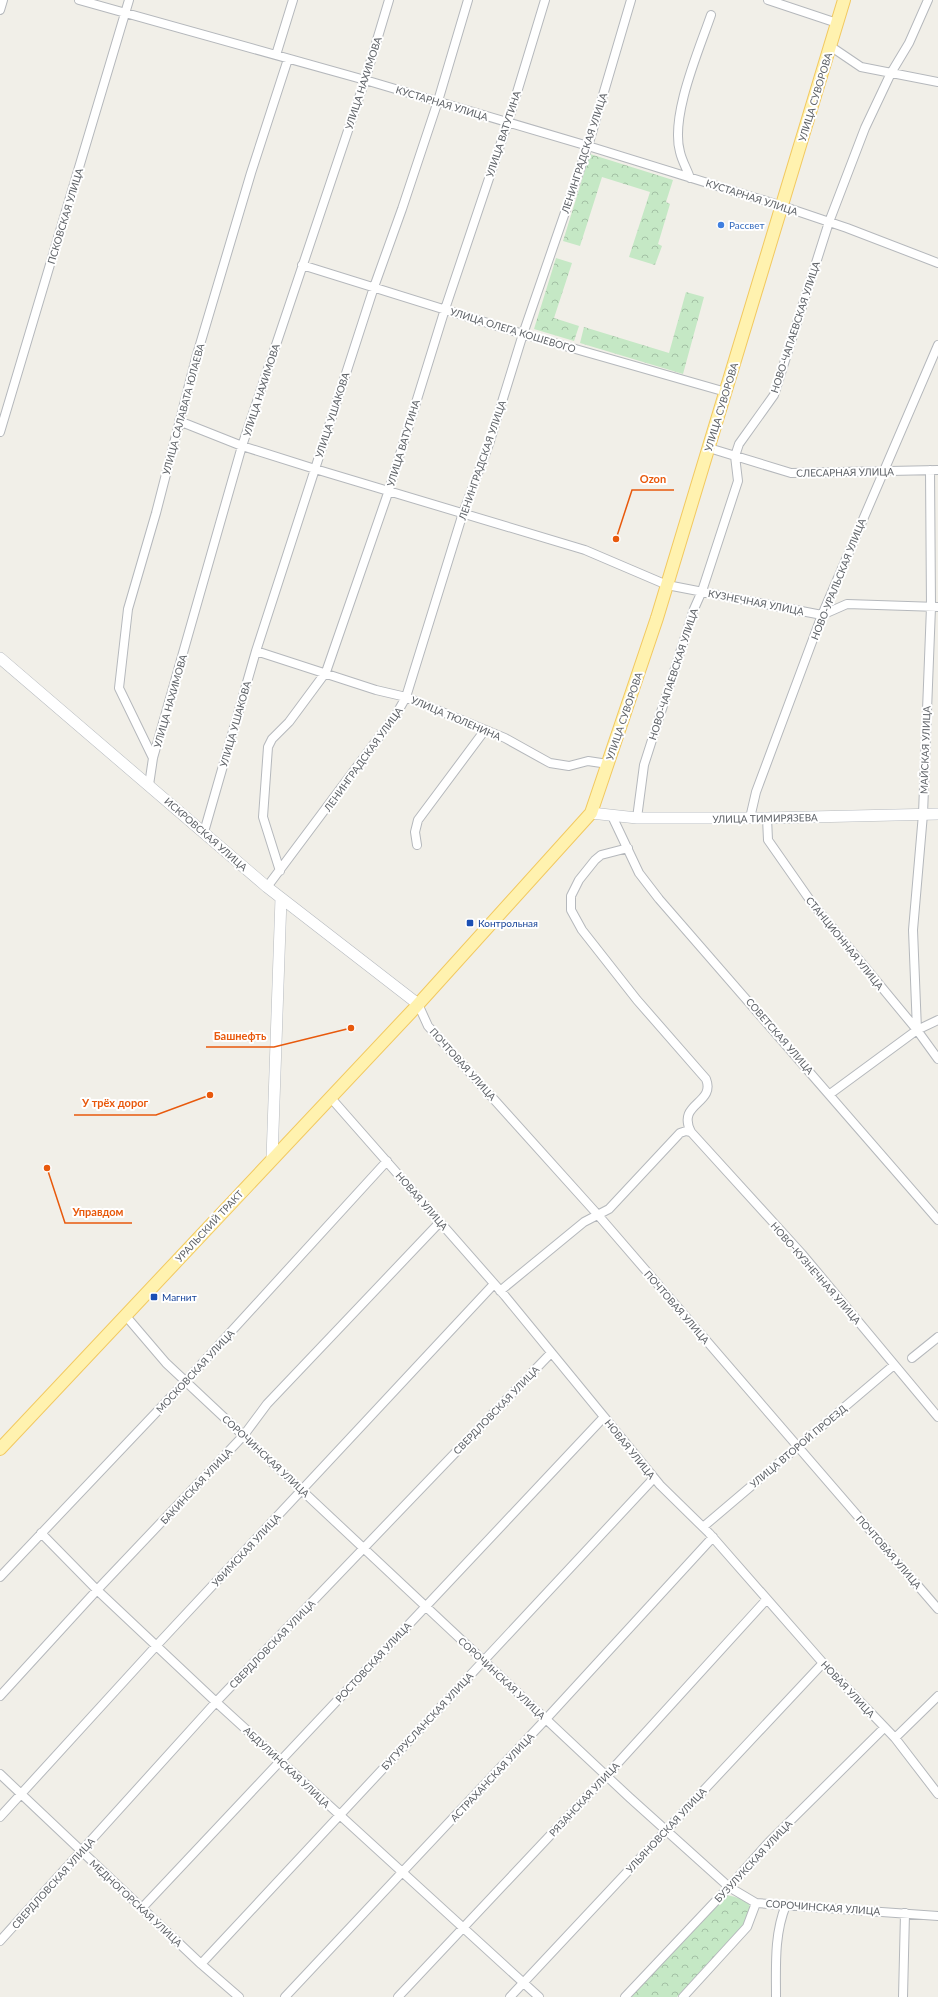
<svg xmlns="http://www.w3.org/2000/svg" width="938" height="1997" font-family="Lato,sans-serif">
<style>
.forest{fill:url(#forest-crowns)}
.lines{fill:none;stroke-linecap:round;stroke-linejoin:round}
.street-casing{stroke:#b5b8bc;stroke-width:10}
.secondary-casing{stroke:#b6babf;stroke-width:12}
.primary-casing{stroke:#f2c960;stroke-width:14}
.street{stroke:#fff;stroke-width:8}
.secondary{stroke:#fff;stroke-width:11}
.primary{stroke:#fff2af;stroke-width:12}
.shop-dot{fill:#3f7fe0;stroke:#fff;stroke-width:1.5}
.transit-dot{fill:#1a4fb4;stroke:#fff;stroke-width:1.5}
.labels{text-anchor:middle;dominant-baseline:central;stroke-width:4;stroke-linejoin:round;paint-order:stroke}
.street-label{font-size:10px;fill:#5f6368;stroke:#fff}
.shop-label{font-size:10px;fill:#366cbe;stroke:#fff;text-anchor:start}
.transit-label{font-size:10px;fill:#164399;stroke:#fff;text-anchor:start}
.leader{fill:none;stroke:#e8590c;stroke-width:1.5}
.callout-dot{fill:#e8590c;stroke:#fff;stroke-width:1.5}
.callout-label{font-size:11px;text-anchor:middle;font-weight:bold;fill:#e8590c;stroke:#fff;stroke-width:4;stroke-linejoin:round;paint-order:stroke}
</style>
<defs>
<pattern id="forest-crowns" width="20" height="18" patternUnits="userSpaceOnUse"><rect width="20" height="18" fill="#c5e8c5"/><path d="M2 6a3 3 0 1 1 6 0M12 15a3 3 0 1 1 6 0" fill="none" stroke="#a3c0a4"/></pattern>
</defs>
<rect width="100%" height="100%" fill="#f1efe8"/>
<path class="forest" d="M 590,154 L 673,180 L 666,202 L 670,204 L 658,244 L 662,246 L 655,265 L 629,257 L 650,192 L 602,177 L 580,246 L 563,241 Z
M 556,258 L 572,263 L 554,318 L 579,326 L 574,341 L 534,329 Z
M 686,292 L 704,297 L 683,374 L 580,343 L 584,327 L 669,353 Z
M 727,1895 C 745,1900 756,1899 747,1921 L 677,1997 L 631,1997 Z"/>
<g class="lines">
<g class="street-casing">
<path id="street" d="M 79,0 L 365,80 L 588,146 L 782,206 L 847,228 L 938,263
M 768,0 L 837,23
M 0,10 L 3,0
M 830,46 L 861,67 L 938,82
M 276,55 L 293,0
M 690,178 C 687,169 682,161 680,152 C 670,116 699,50 711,15
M 302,265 L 523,334 L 726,392
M 179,421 L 242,446 L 315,469 L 585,550 L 667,585 L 822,615 L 847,604 L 938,607
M 0,432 L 129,0
M 709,448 L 791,473 L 938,470
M 256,651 L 376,690 L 406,697 L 505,738 L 550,763 L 569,766 L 588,761 L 608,764
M 153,758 L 119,688 L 128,609 L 156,513 L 196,358 L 251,173 L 288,59
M 149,785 L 153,758 L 242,446 L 365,80 L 389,0
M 612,816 L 639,873 L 659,899 L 938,1220
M 637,818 L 644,765 L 694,609 L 702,591 L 738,481 L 735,456 L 739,444 L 774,395 L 829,222 L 865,128 L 891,73 L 909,43 L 928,0
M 750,818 L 756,792 L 822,615 L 938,345
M 767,818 L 768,840 L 812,903 L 917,1030 L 938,1059
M 204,832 L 256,651 L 374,287 L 402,209 L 438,101 L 468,0
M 417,845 L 415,832 L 418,820 L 485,730
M 628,848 L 601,855 L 595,860 L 579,880 L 571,896 L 571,910 L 582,930 L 637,1000 L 706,1079 C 716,1104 676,1103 691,1132 L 802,1254 L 938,1417
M 280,871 L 263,817 L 268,747 L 272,739 L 289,722 L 326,672 L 388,493 L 445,309 L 508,122 L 545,0
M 267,887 L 397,713 L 406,697 L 463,513 L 489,444 L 523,334 L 588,146 L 631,0
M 418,1004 L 428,1026 L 598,1215 L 938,1609
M 917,1030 L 913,930 L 923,814 L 931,607 L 930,470
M 830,1094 L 917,1030 L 938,1020
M 330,1097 L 505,1296 L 660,1485 L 709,1533 L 823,1663 L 895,1738 L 938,1794
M 500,1291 L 584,1222 L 609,1209 L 680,1133 L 686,1131 L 691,1132
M 125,1315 L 166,1363 L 629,1797 L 729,1887 L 756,1903 L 938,1916
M 912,1358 L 938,1337
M 703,1527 L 894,1365
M 41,1533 L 97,1590 L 216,1702 L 539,1997
M 0,1577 L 186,1381 L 387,1161
M 0,1696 L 97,1590 L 244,1435 L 267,1404 L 440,1222
M 895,1738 L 938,1696
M 0,1774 L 201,1964 L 239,1997
M 0,1817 L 157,1645 L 494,1284
M 142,1908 L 604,1417
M 0,1941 L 216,1702 L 551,1353
M 201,1964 L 654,1478
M 285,1997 L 546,1719 L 713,1537
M 398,1997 L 606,1776 L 767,1599
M 510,1997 L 823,1663
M 625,1997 L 729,1887 L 769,1842 L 884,1728
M 683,1997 L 747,1927 L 756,1903
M 776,1997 C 776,1966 774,1934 786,1905
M 903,1997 L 905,1913"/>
</g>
<g class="secondary-casing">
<path id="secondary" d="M 0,658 L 267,887 L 418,1004
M 591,813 L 637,818 L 767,818 L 938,814
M 272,1159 L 281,898"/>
</g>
<g class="primary-casing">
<path id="primary" d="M 0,1449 L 413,1010 L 591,813 L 657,618 L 844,0"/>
</g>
<use href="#street" class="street"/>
<use href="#secondary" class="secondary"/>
<use href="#primary" class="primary"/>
</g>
<circle class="shop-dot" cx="721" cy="225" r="4"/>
<g class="transit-dot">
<rect x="466" y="919" width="8" height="8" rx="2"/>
<rect x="150" y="1293" width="8" height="8" rx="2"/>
</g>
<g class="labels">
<g class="street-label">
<text transform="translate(363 83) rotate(-72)">УЛИЦА НАХИМОВА</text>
<text transform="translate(815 97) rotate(-73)">УЛИЦА СУВОРОВА</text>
<text transform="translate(442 103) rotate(17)">КУСТАРНАЯ УЛИЦА</text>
<text transform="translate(503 134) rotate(-72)">УЛИЦА ВАТУТИНА</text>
<text transform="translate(584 153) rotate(-72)">ЛЕНИНГРАДСКАЯ УЛИЦА</text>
<text transform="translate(752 197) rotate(18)">КУСТАРНАЯ УЛИЦА</text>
<text transform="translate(65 216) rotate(-73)">ПСКОВСКАЯ УЛИЦА</text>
<text transform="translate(795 327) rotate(-72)">НОВО-ЧАПАЕВСКАЯ УЛИЦА</text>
<text transform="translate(513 330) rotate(17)">УЛИЦА ОЛЕГА КОШЕВОГО</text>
<text transform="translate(261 390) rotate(-72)">УЛИЦА НАХИМОВА</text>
<text transform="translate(721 407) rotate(-73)">УЛИЦА СУВОРОВА</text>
<text transform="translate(183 409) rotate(-75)">УЛИЦА САЛАВАТА ЮЛАЕВА</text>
<text transform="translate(332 415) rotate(-72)">УЛИЦА УШАКОВА</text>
<text transform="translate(403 443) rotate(-73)">УЛИЦА ВАТУТИНА</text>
<text transform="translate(482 460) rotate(-71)">ЛЕНИНГРАДСКАЯ УЛИЦА</text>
<text transform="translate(845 472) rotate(-1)">СЛЕСАРНАЯ УЛИЦА</text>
<text transform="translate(838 579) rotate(-68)">НОВО-УРАЛЬСКАЯ УЛИЦА</text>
<text transform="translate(756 602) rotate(11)">КУЗНЕЧНАЯ УЛИЦА</text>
<text transform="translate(673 674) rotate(-72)">НОВО-ЧАПАЕВСКАЯ УЛИЦА</text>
<text transform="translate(170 701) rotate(-74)">УЛИЦА НАХИМОВА</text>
<text transform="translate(624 716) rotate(-71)">УЛИЦА СУВОРОВА</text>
<text transform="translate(456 718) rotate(23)">УЛИЦА ТЮЛЕНИНА</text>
<text transform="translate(235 724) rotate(-74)">УЛИЦА УШАКОВА</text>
<text transform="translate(925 750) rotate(-88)">МАЙСКАЯ УЛИЦА</text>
<text transform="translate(363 759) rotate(-54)">ЛЕНИНГРАДСКАЯ УЛИЦА</text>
<text transform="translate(765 818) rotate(-1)">УЛИЦА ТИМИРЯЗЕВА</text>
<text transform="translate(206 834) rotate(41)">ИСКРОВСКАЯ УЛИЦА</text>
<text transform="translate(845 943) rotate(51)">СТАНЦИОННАЯ УЛИЦА</text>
<text transform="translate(780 1036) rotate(49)">СОВЕТСКАЯ УЛИЦА</text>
<text transform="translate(463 1064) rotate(48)">ПОЧТОВАЯ УЛИЦА</text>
<text transform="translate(422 1201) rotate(49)">НОВАЯ УЛИЦА</text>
<text transform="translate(209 1226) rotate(-47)">УРАЛЬСКИЙ ТРАКТ</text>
<text transform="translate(816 1273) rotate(49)">НОВО-КУЗНЕЧНАЯ УЛИЦА</text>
<text transform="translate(677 1307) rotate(49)">ПОЧТОВАЯ УЛИЦА</text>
<text transform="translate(195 1371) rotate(-47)">МОСКОВСКАЯ УЛИЦА</text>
<text transform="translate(496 1410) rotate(-46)">СВЕРДЛОВСКАЯ УЛИЦА</text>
<text transform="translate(798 1446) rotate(-40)">УЛИЦА ВТОРОЙ ПРОЕЗД</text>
<text transform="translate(630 1449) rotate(51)">НОВАЯ УЛИЦА</text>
<text transform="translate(266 1456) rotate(43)">СОРОЧИНСКАЯ УЛИЦА</text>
<text transform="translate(196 1486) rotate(-47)">БАКИНСКАЯ УЛИЦА</text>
<text transform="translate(246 1550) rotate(-47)">УФИМСКАЯ УЛИЦА</text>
<text transform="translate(889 1552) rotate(49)">ПОЧТОВАЯ УЛИЦА</text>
<text transform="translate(272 1644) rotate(-46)">СВЕРДЛОВСКАЯ УЛИЦА</text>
<text transform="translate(373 1662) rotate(-47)">РОСТОВСКАЯ УЛИЦА</text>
<text transform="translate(502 1678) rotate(43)">СОРОЧИНСКАЯ УЛИЦА</text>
<text transform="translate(848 1689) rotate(47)">НОВАЯ УЛИЦА</text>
<text transform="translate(427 1721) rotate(-47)">БУГУРУСЛАНСКАЯ УЛИЦА</text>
<text transform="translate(287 1767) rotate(43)">АБДУЛИНСКАЯ УЛИЦА</text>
<text transform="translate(492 1777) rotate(-47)">АСТРАХАНСКАЯ УЛИЦА</text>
<text transform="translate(584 1799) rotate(-47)">РЯЗАНСКАЯ УЛИЦА</text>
<text transform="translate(666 1830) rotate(-47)">УЛЬЯНОВСКАЯ УЛИЦА</text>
<text transform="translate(753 1861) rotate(-47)">БУЗУЛУКСКАЯ УЛИЦА</text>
<text transform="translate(53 1883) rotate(-48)">СВЕРДЛОВСКАЯ УЛИЦА</text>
<text transform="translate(136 1903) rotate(43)">МЕДНОГОРСКАЯ УЛИЦА</text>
<text transform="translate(823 1907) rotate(4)">СОРОЧИНСКАЯ УЛИЦА</text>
</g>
<g class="shop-label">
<text x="729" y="225">Рассвет</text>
</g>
<g class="transit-label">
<text x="478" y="923">Контрольная</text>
<text x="162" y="1297">Магнит</text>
</g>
</g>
<path class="leader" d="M616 539L632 490H674M351 1028L274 1047H206M210 1095L156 1115H74M47 1168L65 1223H132"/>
<g class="callout-dot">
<circle cx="616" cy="539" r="4"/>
<circle cx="351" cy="1028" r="4"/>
<circle cx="210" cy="1095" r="4"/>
<circle cx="47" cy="1168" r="4"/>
</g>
<g class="callout-label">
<text x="653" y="483">Ozon</text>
<text x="240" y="1040">Башнефть</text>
<text x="115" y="1107">У трёх дорог</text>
<text x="98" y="1216">Управдом</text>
</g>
</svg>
